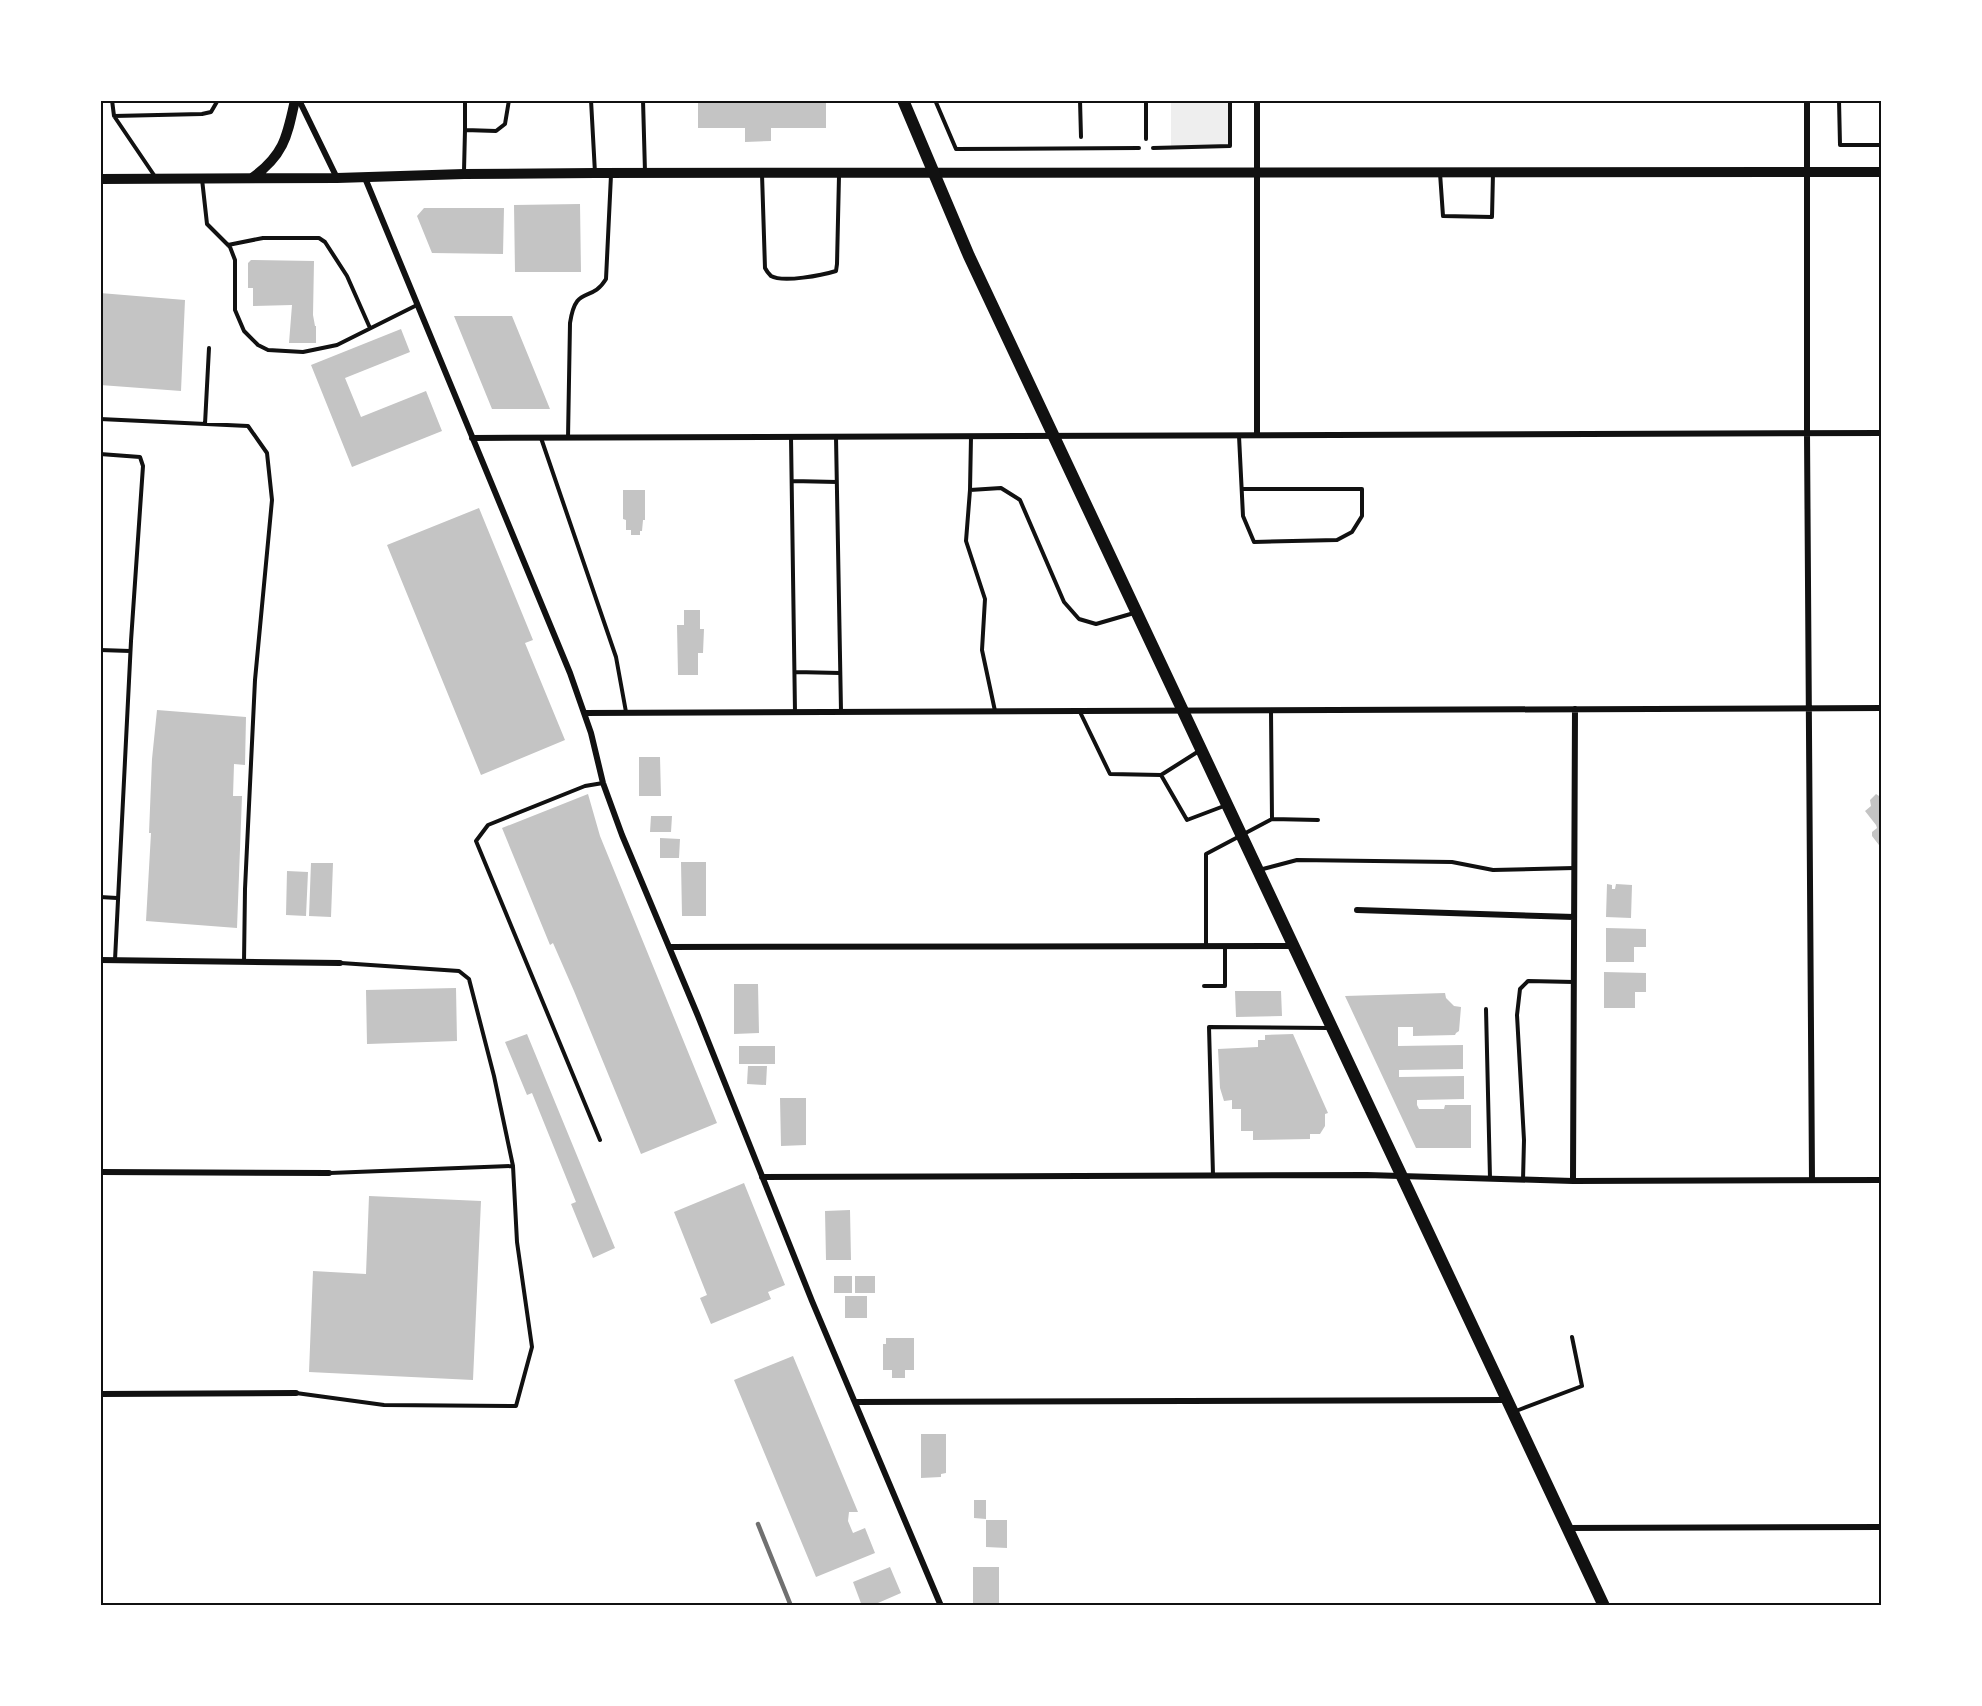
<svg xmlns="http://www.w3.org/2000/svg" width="1982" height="1706" font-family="Cabin,sans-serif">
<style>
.green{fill:#eee}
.building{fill:#c4c4c4}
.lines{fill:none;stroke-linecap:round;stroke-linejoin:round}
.path{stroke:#111;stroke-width:4}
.service{stroke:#111;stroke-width:4}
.minor{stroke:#111;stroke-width:6}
.secondary{stroke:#111;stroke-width:10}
.primary{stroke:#111;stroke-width:12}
.rail{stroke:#707070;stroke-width:4.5}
.neatline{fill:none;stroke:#111;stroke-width:2}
</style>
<rect width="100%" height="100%" fill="#fff"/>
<path class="green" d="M 1171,101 L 1230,101 L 1230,146 L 1171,147 Z"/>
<path class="building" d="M 698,100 L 826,100 L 826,128 L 771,128 L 771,141 L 745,142 L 745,128 L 698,128 Z
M 580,204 L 581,272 L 515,272 L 514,205 Z
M 424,208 L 504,208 L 503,254 L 432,253 L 417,216 Z
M 251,260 L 314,261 L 313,315 L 315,326 L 316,326 L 316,343 L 289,343 L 292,305 L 253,306 L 253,288 L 248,288 L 248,263 Z
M 100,293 L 185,300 L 181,391 L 100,385 Z
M 454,316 L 512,316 L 550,409 L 492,409 Z
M 401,329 L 410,352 L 345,378 L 361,417 L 426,391 L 442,431 L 352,467 L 311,365 Z
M 623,490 L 645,490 L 645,520 L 643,520 L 642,531 L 640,531 L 640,535 L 631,535 L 631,530 L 626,530 L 626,520 L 623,519 Z
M 479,508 L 533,640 L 525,643 L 565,740 L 481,775 L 387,545 Z
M 684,610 L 700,610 L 700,629 L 704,629 L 703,653 L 698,653 L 698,675 L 678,675 L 677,625 L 684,625 Z
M 157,710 L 246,717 L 245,765 L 234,764 L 233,796 L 242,796 L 237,928 L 146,921 L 151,833 L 149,833 L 152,759 Z
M 639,757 L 660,757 L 661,796 L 639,796 Z
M 588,794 L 600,836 L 717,1123 L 641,1154 L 574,991 L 553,943 L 550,945 L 502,828 Z
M 1876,794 L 1879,796 L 1882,794 L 1882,849 L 1872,836 L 1872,832 L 1877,828 L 1876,825 L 1865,811 L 1871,806 L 1870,800 Z
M 651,816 L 672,816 L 671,832 L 650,832 Z
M 660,838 L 680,839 L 679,858 L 660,858 Z
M 681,862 L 706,862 L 706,916 L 682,916 Z
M 311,863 L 333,863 L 331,917 L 309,916 Z
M 287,871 L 308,872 L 306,916 L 286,915 Z
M 1607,884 L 1612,885 L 1612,889 L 1615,889 L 1616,884 L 1632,885 L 1631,918 L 1606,917 Z
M 1606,928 L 1646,929 L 1646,947 L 1634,947 L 1634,962 L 1606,962 Z
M 1604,972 L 1646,973 L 1646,992 L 1635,992 L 1635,1008 L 1604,1008 Z
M 734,984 L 758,984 L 759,1033 L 734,1034 Z
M 456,988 L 457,1041 L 367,1044 L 366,990 Z
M 1235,991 L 1281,991 L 1282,1016 L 1236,1017 Z
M 1445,993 L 1446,998 L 1454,1006 L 1461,1007 L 1459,1031 L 1456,1033 L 1455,1035 L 1413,1036 L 1413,1027 L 1398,1027 L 1398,1046 L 1463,1045 L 1463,1069 L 1399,1070 L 1399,1077 L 1464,1076 L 1464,1099 L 1417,1100 L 1417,1105 L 1419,1109 L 1444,1109 L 1445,1105 L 1471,1105 L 1471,1148 L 1416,1148 L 1345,996 Z
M 527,1034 L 615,1248 L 593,1258 L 571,1204 L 576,1202 L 532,1093 L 527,1095 L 505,1042 Z
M 1293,1034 L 1328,1113 L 1325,1114 L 1325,1126 L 1320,1134 L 1310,1134 L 1310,1139 L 1253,1140 L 1253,1131 L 1241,1131 L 1241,1109 L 1232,1109 L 1232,1100 L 1224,1101 L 1220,1088 L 1218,1049 L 1258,1047 L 1258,1040 L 1265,1040 L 1265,1035 Z
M 739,1046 L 775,1046 L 775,1064 L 739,1064 Z
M 748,1066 L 767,1066 L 766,1085 L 747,1084 Z
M 780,1098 L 806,1098 L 806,1145 L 781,1146 Z
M 744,1183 L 785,1285 L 768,1292 L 771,1299 L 711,1324 L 700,1298 L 707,1295 L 674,1212 Z
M 369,1196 L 481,1201 L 473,1380 L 309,1372 L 313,1271 L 366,1274 Z
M 850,1210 L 851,1260 L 826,1260 L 825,1211 Z
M 834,1276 L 852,1276 L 852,1293 L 834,1293 Z
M 855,1276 L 875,1276 L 875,1293 L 855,1293 Z
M 845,1296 L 867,1296 L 867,1318 L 845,1318 Z
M 886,1338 L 914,1338 L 914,1370 L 905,1370 L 905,1378 L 892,1378 L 892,1370 L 883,1370 L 883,1344 L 886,1344 Z
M 793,1356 L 858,1512 L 849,1512 L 848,1521 L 853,1533 L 865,1528 L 875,1553 L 816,1577 L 734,1380 Z
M 921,1434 L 946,1434 L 946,1473 L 941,1474 L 941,1477 L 921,1478 Z
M 974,1500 L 986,1500 L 986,1519 L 974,1518 Z
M 986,1520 L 1007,1520 L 1007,1548 L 986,1547 Z
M 890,1567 L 901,1593 L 871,1606 L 862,1606 L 853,1582 Z
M 973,1567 L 999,1567 L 999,1606 L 973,1606 Z"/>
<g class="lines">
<path class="path" d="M 935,100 L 956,149 L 1139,148
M 1839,100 L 1840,145 L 1882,145
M 1153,148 L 1230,146 L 1230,100"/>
<path class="service" d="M 112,100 L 114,116 L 202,114 L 211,112 L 218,100
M 591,100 L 595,173
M 643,100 L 645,172
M 1080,100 L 1081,137
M 114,116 L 156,178
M 465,130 L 465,100
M 1146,139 L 1146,100
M 464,171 L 465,130 L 496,131 L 505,124 L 509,100
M 1440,173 L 1443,216 L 1492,217 L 1493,173
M 762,174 L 765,268 C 766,270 769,274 771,276 C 783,283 823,275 836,271 L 837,264 L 839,176
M 202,179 L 207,224 L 230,247 L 235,260 L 235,310 L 244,331 L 258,345 L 268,350 L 303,352 L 337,345 L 417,305
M 228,245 L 263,238 L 319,238 L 325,242 L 347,276 L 370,328
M 100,419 L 248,426 L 267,453 L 272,500 L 255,680 L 245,889 L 244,962
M 205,424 L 209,348
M 1239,436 L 1243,516 L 1254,542 L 1337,540 L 1352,532 L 1362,516 L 1362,489 L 1242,489
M 791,437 L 795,712
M 836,437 L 841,711
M 971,437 L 970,490 L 1001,488 L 1020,500 L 1064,602 L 1079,619 L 1096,624 L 1134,613
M 541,438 L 616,657 L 626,712
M 568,438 L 570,323 C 576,283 591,304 606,279 L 611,175
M 100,454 L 140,457 L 143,466 L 131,641 L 115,960
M 792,481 L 837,482
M 970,490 L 966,541 L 985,599 L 982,650 L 995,711
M 100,650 L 130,651
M 795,672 L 840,673
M 1080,712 L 1110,774 L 1161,775 L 1187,820 L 1224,806
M 1161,775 L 1199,751
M 1272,819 L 1318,820
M 1259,870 L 1297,860 L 1452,862 L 1493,870 L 1574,868
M 100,897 L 117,898
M 1206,946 L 1206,854 L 1272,819 L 1271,711
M 341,963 L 459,971 L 469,979 L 494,1076 L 513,1166
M 1204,986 L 1225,986 L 1225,947
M 1486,1009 L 1490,1178
M 600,1140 L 476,841 L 488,825 L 585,786 L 603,783
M 1213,1175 L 1209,1027 L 1328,1028
M 1523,1180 L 1524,1140 L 1517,1015 L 1520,989 L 1528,981 L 1574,982
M 296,1393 L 384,1405 L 516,1406 L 532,1347 L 517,1242 L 513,1166 L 330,1173
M 1516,1411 L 1582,1386 L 1572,1337"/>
<path class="minor" d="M 299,100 L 337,178
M 1807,100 L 1807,433 L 1812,1180
M 365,178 L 570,673 L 591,733 L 603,783 L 622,835 L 698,1016 L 812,1301 L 941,1606
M 1257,435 L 1257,100
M 472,438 L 1882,433
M 584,713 L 1882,708
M 1357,910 L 1574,917
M 669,947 L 1293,946
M 100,960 L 340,963
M 100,1172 L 329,1173
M 762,1177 L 1367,1175 L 1573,1181 L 1882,1180
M 1573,1181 L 1575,709
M 100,1394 L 296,1393
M 855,1402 L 1507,1400
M 1567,1528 L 1882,1527"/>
<path class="secondary" d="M 252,178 C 284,155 287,137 295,100
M 100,179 L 337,178 L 464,174 L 595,173 L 1882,172"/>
<path class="primary" d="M 903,100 L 969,256 L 1604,1606"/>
<path class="rail" d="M 758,1524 L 791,1606"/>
</g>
<rect width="1982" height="1706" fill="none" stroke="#ffffff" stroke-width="204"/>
<rect x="102" y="102" width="1778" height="1502" class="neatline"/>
</svg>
